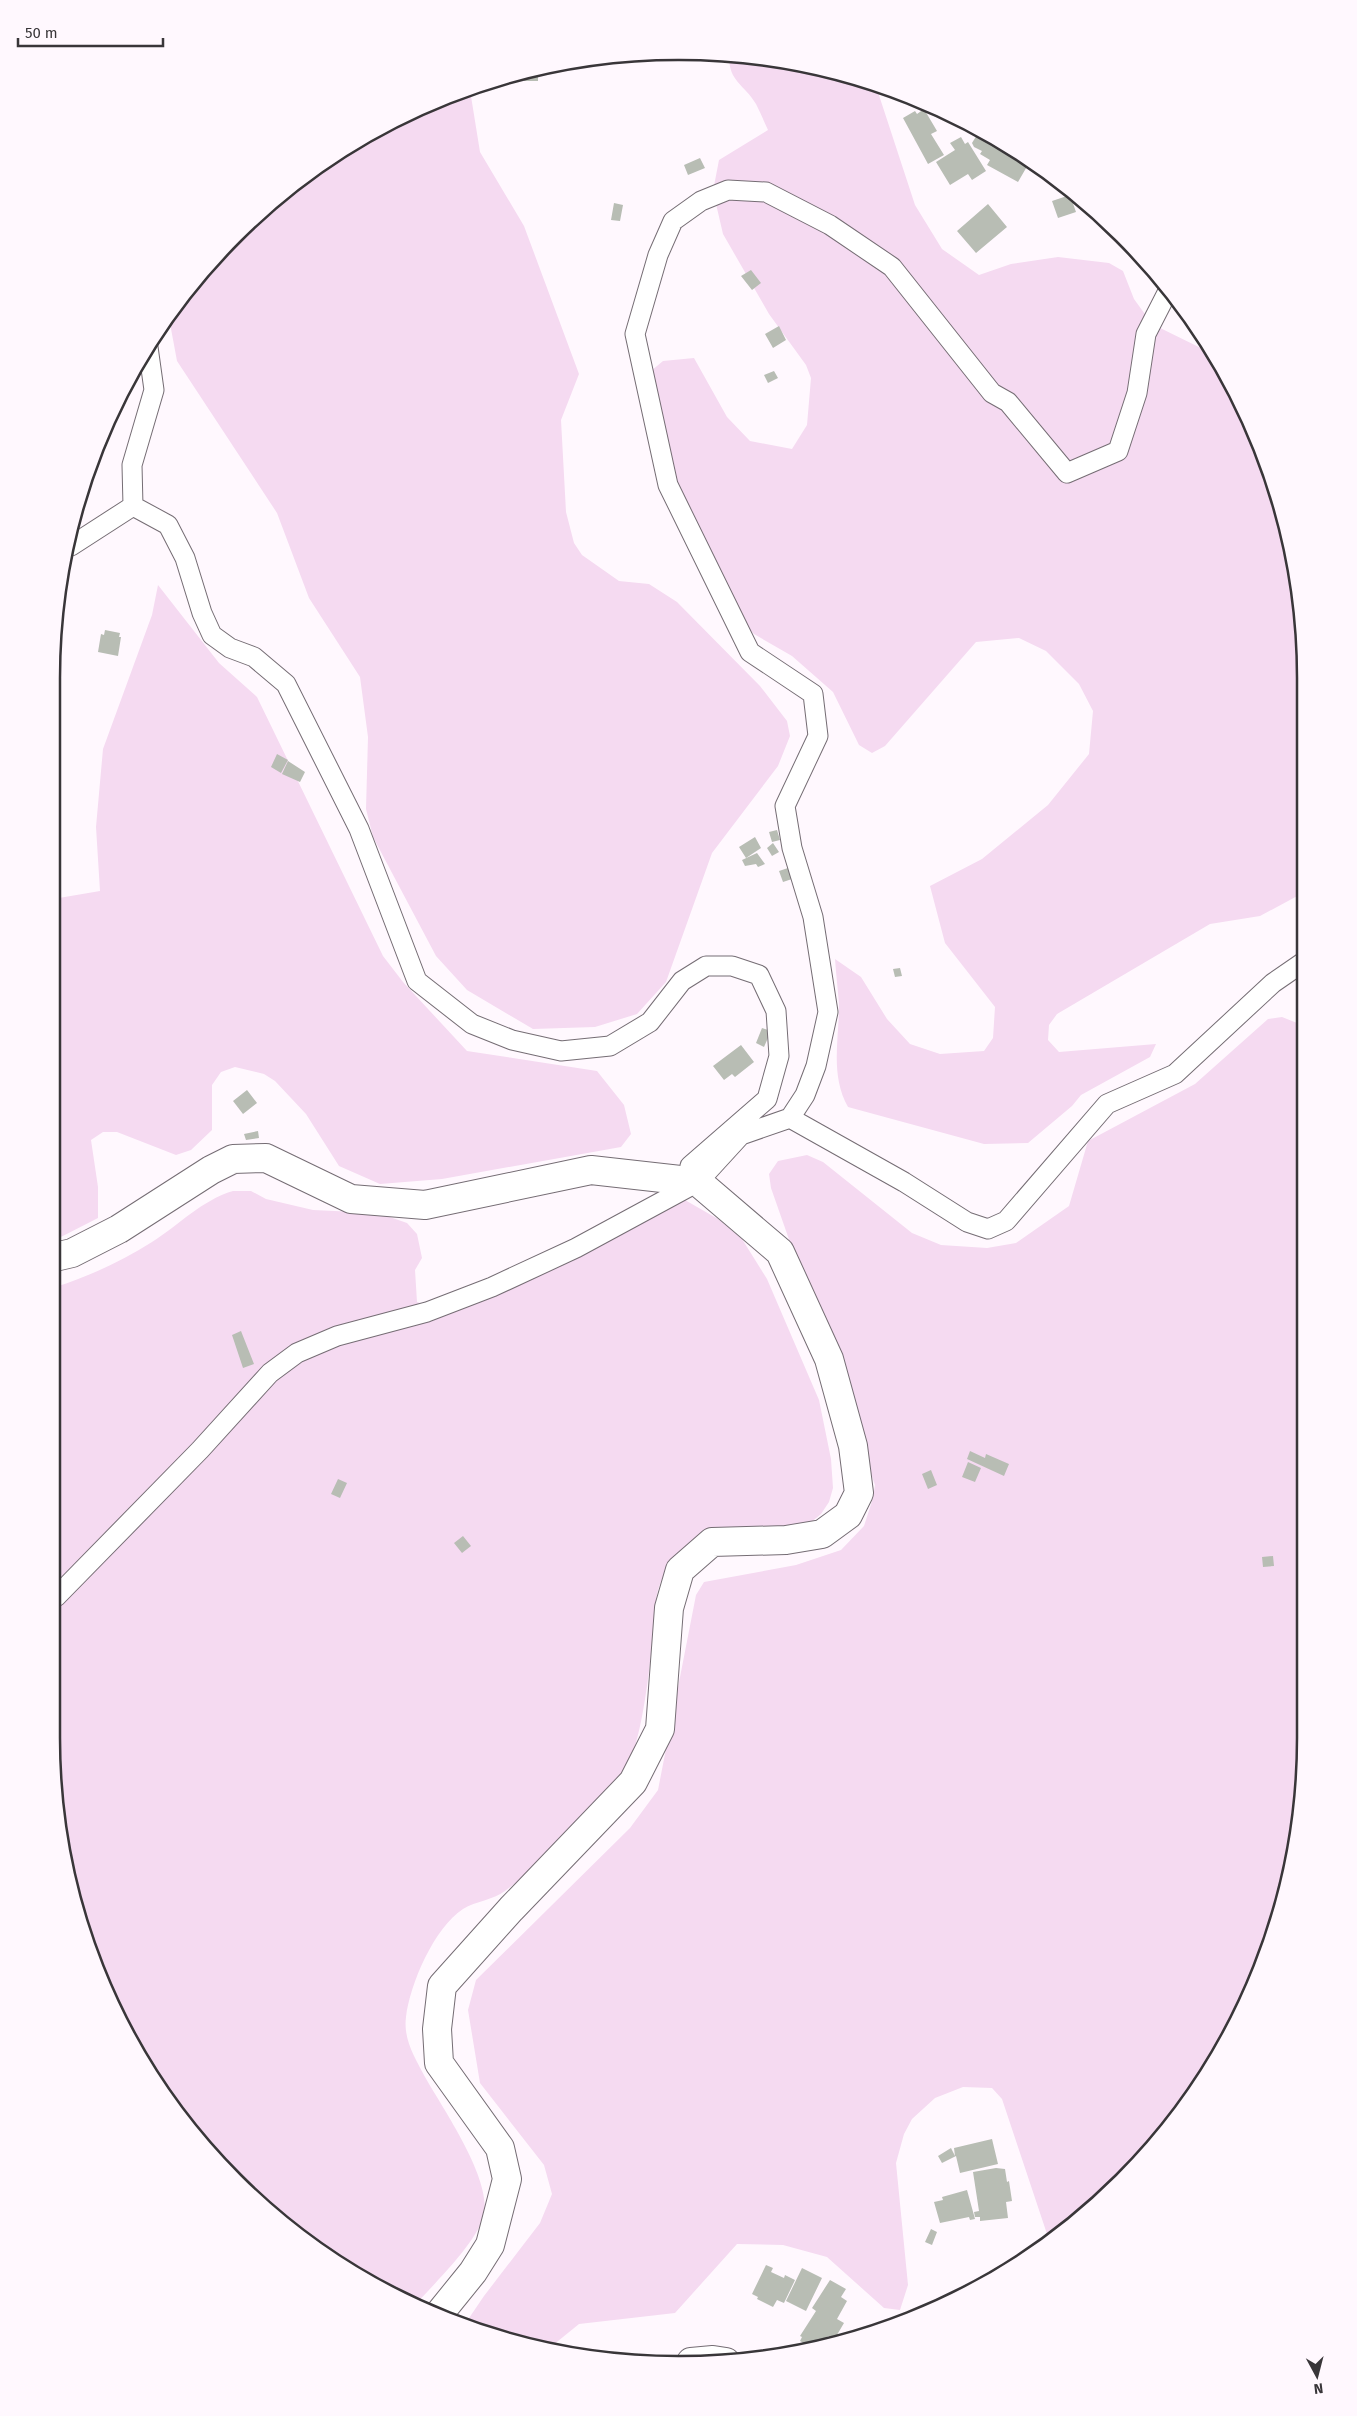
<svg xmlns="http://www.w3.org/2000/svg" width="1357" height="2416" font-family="'Fira Sans',sans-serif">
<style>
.green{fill:#f5daf1}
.building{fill:#b8bdb4}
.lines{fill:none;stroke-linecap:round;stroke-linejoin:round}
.street-casing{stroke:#756d74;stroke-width:21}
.secondary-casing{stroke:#756d74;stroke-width:30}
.street{stroke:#fff;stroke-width:19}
.secondary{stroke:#fff;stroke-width:28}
.rim{fill:none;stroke:#393639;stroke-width:2.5}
</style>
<rect width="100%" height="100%" fill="#fff8fe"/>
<path class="green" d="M 729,56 L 761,57 L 875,83 L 915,205 L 942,249 L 979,275 L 1011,264 L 1058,257 L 1109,263 L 1123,271 L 1134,299 L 1152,324 L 1211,353 L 1272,477 L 1300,597 L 1301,894 L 1260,916 L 1210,924 L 1057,1014 L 1049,1025 L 1048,1040 L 1059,1052 L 1156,1044 L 1150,1057 L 1081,1095 L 1072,1106 L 1028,1143 L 984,1144 L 848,1107 C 830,1075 839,1040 839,1005 C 838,990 836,974 835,959 L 861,977 L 887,1019 L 910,1044 L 940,1054 L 984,1051 L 993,1038 L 995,1007 L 945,943 L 930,886 L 982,859 L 1048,805 L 1089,754 L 1093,711 L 1079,684 L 1046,651 L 1019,638 L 976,642 L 885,746 L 872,753 L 859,745 L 833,692 L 792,656 L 754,634 L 732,612 L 678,501 L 651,371 L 663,361 L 694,358 L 727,417 L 750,441 L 792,449 L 807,425 L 811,378 L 806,365 L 769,314 L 723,234 L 713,191 L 719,160 L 768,130 C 764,121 760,112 756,104 C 744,84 729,82 729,56 Z
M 470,90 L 480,152 L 524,226 L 579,374 L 561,420 L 566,512 L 574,543 L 582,555 L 619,581 L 649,584 L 677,602 L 760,686 L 787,721 L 790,736 L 778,766 L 712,853 L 666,982 L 637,1014 L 595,1027 L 533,1029 L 467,990 L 436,956 L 373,837 L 366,809 L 368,737 L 360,677 L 309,598 L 277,513 L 177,361 L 169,318 L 207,265 L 297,181 L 401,116 Z
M 158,585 L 219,663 L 257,697 L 383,956 L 403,982 L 467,1051 L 597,1071 L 624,1105 L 631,1134 L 621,1147 L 442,1179 L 380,1184 L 339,1166 L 306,1114 L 275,1081 L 264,1074 L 235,1067 L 221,1072 L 212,1085 L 212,1130 L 191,1150 L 176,1155 L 117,1132 L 103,1132 L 91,1140 L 98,1187 L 98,1218 L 55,1240 L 53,899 L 100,891 L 96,827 L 103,749 L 152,615 Z
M 1282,1017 L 1302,1025 L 1304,1778 L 1284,1900 L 1222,2051 L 1150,2151 L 1092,2209 L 1049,2240 L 1002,2099 L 992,2088 L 963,2087 L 935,2098 L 912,2119 L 904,2134 L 896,2163 L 908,2285 L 900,2310 L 884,2308 L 827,2257 L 783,2245 L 737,2244 L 675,2313 L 579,2324 L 547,2350 L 516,2343 L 465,2324 L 484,2296 L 540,2223 L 552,2194 L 544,2165 L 480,2083 L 468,2010 L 476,1980 L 630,1828 L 658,1790 L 696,1595 L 704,1582 L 796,1565 L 841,1550 L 864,1526 L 873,1498 L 875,1485 L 771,1188 L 769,1174 L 778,1161 L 807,1155 L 823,1162 L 912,1233 L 941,1245 L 987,1248 L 1016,1243 L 1069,1206 L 1088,1141 L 1195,1084 L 1268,1019 Z
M 233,1191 L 251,1191 L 266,1199 L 313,1210 L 378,1213 L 407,1223 L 417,1234 L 422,1258 L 415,1270 L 417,1302 L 433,1307 L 678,1196 L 718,1219 L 742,1239 L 767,1279 L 819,1400 L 831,1459 L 833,1488 L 829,1502 L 821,1514 L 809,1524 L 692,1542 C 675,1554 664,1570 658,1590 C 655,1601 655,1615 654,1627 C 649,1669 643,1749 619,1783 C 612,1793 602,1802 593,1810 C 566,1839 537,1868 505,1891 C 493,1900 476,1901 463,1909 C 434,1928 410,1984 406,2017 C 403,2039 415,2058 425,2077 C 443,2109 495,2183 483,2218 C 475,2244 434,2284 415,2305 L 401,2300 L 330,2259 L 235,2181 L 181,2119 L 116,2015 L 84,1939 L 57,1820 L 55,1287 C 88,1277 122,1261 152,1242 C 179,1225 202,1200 233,1191 Z"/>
<path class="building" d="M 524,72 L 538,72 L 538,81 L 524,81 Z
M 924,109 L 937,131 L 931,134 L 944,155 L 928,164 L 903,118 L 915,111 L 917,114 Z
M 980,130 L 992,135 L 1029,163 L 1018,182 L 987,165 L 990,160 L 980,154 L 982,151 L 974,147 L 972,143 Z
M 961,137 L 965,144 L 968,142 L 986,171 L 972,180 L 968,174 L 950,185 L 936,162 L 955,150 L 950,143 Z
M 700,158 L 705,168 L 688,175 L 684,165 Z
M 1070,195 L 1076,212 L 1058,218 L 1052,201 Z
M 614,203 L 623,205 L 620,221 L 611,220 Z
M 988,204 L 1007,227 L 976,253 L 957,231 Z
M 751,270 L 761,283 L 752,290 L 741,276 Z
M 779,326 L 786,340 L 773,348 L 765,334 Z
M 774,371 L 778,378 L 768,383 L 764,375 Z
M 105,630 L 120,633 L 119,637 L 121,637 L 118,656 L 98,652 L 101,634 L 104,635 Z
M 277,754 L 288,760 L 281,773 L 271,767 Z
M 288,761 L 305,772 L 300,782 L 282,774 Z
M 777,830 L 780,840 L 772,842 L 769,832 Z
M 755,837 L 761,848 L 746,858 L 739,847 Z
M 773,843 L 779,852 L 772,856 L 767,848 Z
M 757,853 L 765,864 L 758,867 L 756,864 L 745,866 L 742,860 Z
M 791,867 L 795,878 L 783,882 L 779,871 Z
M 900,968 L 902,976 L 895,977 L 893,969 Z
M 762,1028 L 771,1031 L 764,1047 L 756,1043 Z
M 741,1045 L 754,1062 L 735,1077 L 732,1074 L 724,1080 L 713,1066 Z
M 247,1090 L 257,1103 L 243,1114 L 233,1101 Z
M 258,1131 L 259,1138 L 246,1140 L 244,1134 Z
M 241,1331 L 254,1364 L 243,1368 L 232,1335 Z
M 970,1451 L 985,1458 L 986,1454 L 1009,1464 L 1004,1476 L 967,1459 Z
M 968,1462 L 981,1468 L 975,1482 L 962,1477 Z
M 931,1470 L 937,1485 L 928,1489 L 922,1474 Z
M 338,1479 L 347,1483 L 340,1498 L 331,1494 Z
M 463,1536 L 471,1546 L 462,1553 L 454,1543 Z
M 1273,1556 L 1274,1566 L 1263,1567 L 1262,1557 Z
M 992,2139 L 998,2164 L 960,2173 L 956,2156 L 942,2163 L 938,2156 L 951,2148 L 955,2156 L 954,2148 Z
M 996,2168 L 1005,2169 L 1007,2182 L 1009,2181 L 1012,2201 L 1006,2202 L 1008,2218 L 980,2221 L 980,2217 L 975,2217 L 974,2212 L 979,2211 L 973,2172 Z
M 967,2190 L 975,2219 L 970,2220 L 969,2217 L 940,2223 L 934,2202 L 943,2200 L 942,2197 Z
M 931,2229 L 937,2232 L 932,2245 L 925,2242 Z
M 766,2265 L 773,2268 L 771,2272 L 784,2278 L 785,2275 L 795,2280 L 784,2303 L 777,2300 L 773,2307 L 757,2299 L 758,2297 L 752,2294 Z
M 802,2268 L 822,2278 L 806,2311 L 786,2301 Z
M 830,2280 L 846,2289 L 841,2297 L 847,2301 L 837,2319 L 844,2323 L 834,2340 L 828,2336 L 822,2346 L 814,2349 L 800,2341 L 802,2337 L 800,2336 L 816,2311 L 812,2308 Z"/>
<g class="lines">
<g class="street-casing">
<path id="street" d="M 133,506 L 168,525 L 185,558 L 202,613 L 212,635 L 230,648 L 254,657 L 286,684 L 359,829 L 417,981 L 472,1024 L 512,1040 L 561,1051 L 610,1046 L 650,1022 L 682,981 L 706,966 L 732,966 L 759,975 L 776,1011 L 779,1056 L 767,1099 L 690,1166 L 698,1182
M 133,506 L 132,465 L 154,390 L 148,347
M 71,546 L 133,506
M 790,1118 L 904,1182 L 967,1222 L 988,1229 L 1006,1221 L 1107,1104 L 1175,1074 L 1273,983 L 1302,963
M 56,1597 L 200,1450 L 270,1373 L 297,1353 L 337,1336 L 427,1312 L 492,1287 L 576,1248 L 698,1182 L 741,1135 L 790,1118 L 805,1095 L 816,1066 L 828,1012 L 813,917 L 792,848 L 785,806 L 818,736 L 813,694 L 750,652 L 668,485 L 635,334 L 658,255 L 673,221 L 701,201 L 728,190 L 766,192 L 830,225 L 892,267 L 992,393 L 1008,402 L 1067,473 L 1118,451 L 1137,393 L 1146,334 L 1168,291"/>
</g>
<g class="secondary-casing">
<path id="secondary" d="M 55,1257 L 72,1253 L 119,1229 L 211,1170 L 233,1159 L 266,1158 L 351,1199 L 425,1205 L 591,1170 L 698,1182 L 780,1252 L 829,1359 L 853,1446 L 859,1493 L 848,1515 L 822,1534 L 786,1540 L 712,1542 L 680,1570 L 669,1608 L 660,1729 L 633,1782 L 511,1909 L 442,1986 L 437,2029 L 439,2063 L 500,2148 L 507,2179 L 490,2245 L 473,2272 L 439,2314
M 691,2362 L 713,2360 L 726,2362"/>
</g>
<use href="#street" class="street"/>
<use href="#secondary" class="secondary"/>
</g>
<path d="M0 0H1357V2416H0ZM678 60H679A618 618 0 0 1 1297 678V1738A618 618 0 0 1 679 2356H678A618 618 0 0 1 60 1738V678A618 618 0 0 1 678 60Z" fill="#fff8fe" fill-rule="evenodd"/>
<path class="rim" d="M678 60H679A618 618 0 0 1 1297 678V1738A618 618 0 0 1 679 2356H678A618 618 0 0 1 60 1738V678A618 618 0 0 1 678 60Z"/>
<g transform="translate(1317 2376) rotate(173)" stroke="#fff8fe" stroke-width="4" paint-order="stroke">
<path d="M0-4L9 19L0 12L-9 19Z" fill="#393639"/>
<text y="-8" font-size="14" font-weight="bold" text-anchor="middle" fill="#393639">N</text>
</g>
<path d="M18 38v8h145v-8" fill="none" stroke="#393639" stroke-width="2.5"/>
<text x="25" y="38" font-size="15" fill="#393639" stroke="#fff8fe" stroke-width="4" paint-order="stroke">50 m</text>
</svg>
